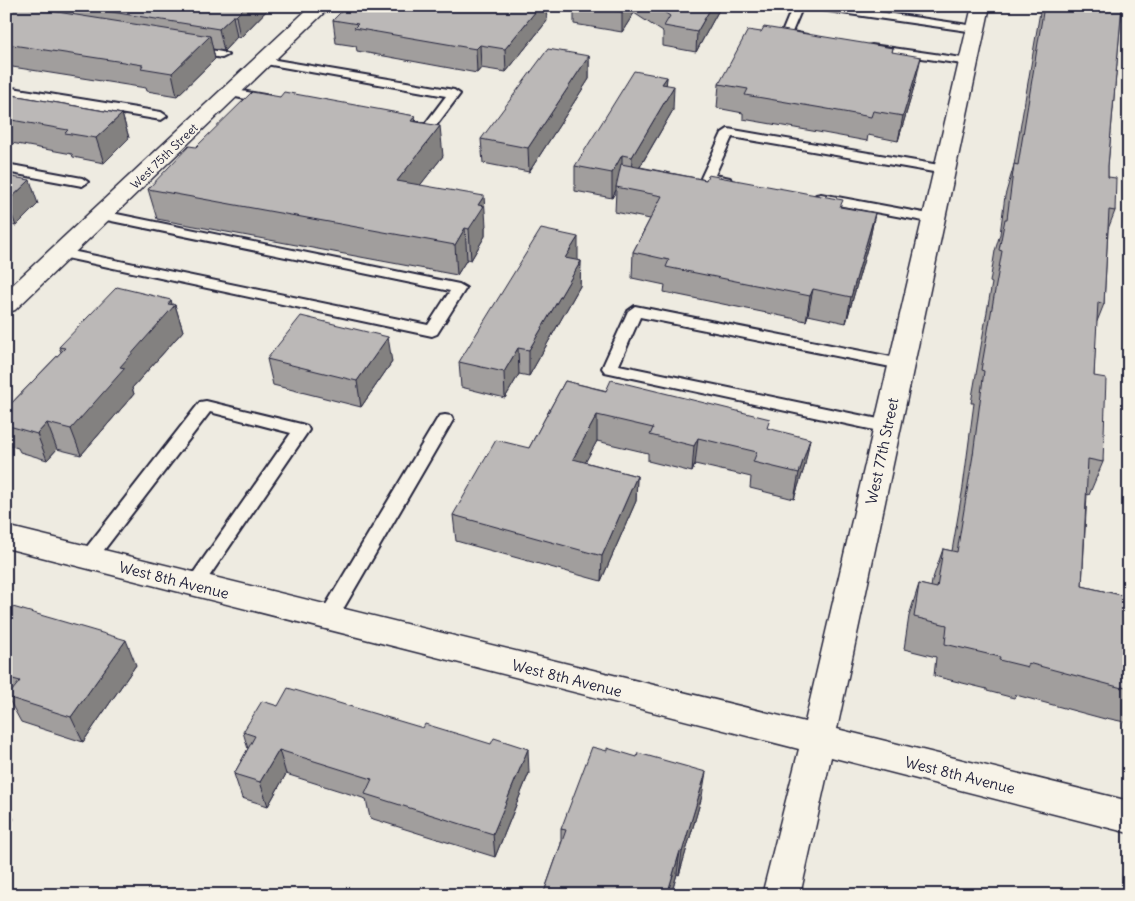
<svg xmlns="http://www.w3.org/2000/svg" width="1135" height="901" font-family="Delius,sans-serif">
<style>
.lines{fill:none;stroke-linecap:round;stroke-linejoin:round}
.lane-casing{stroke:#22223b;stroke-width:4}
.street-casing{stroke:#22223b;stroke-width:3}
.secondary-casing{stroke:#22223b;stroke-width:3}
.lane{fill:#f7f3e8;fill-rule:evenodd}
.street{fill:#f7f3e8;fill-rule:evenodd}
.secondary{fill:#f7f3e8;fill-rule:evenodd}
.wall{fill:#a19e9d;stroke:#22223b}
.shaded-wall{fill:#838180;stroke:#22223b}
.building{fill:#bbb8b7;stroke:#22223b}
.labels{text-anchor:middle;dominant-baseline:central;stroke-width:4;stroke-linejoin:round;paint-order:stroke}
.far-street-label{font-size:12px;fill:#22223b;stroke:#f7f3e8}
.street-label{font-size:15px;fill:#22223b;stroke:#f7f3e8}
</style>
<rect width="100%" height="100%" fill="#eeebe1"/>
<filter id="ink" filterUnits="userSpaceOnUse"><feTurbulence type="fractalNoise" baseFrequency=".02" numOctaves="2"/><feDisplacementMap in="SourceGraphic" scale="10" xChannelSelector="R" yChannelSelector="G"/><feConvolveMatrix kernelMatrix="1 2 1 2 8 2 1 2 1" color-interpolation-filters="sRGB"/></filter>
<g filter="url(#ink)">
<g class="lines">
<g class="lane-casing">
<path id="lane" d="M 793,6 L 803,6 L 792,32 L 807,35 L 807,39 L 786,38 L 781,35 Z
M 809,6 L 838,6 L 975,26 L 980,29 L 975,32 L 814,9 Z
M 872,45 L 969,59 L 975,62 L 969,65 L 868,50 L 868,46 Z
M 194,47 L 222,52 L 228,55 L 222,58 L 190,52 L 190,48 Z
M 264,58 L 454,90 L 460,94 L 432,131 L 408,128 L 406,125 L 412,121 L 425,124 L 446,96 L 260,63 L 260,59 Z
M 6,87 L 161,112 L 167,116 L 161,120 L 6,94 Z
M 230,89 L 270,96 L 276,100 L 270,104 L 226,95 L 224,93 Z
M 728,129 L 945,166 L 951,170 L 945,174 L 732,137 L 715,175 L 730,178 L 731,181 L 725,185 L 702,181 L 701,178 L 722,133 Z
M 6,164 L 82,178 L 88,182 L 82,186 L 6,172 Z
M 821,194 L 934,215 L 941,219 L 934,223 L 816,201 L 814,198 L 816,195 Z
M 102,211 L 459,284 L 466,288 L 437,334 L 432,336 L 57,256 L 55,253 L 62,249 L 428,325 L 450,291 L 97,218 L 95,215 L 97,212 Z
M 635,306 L 906,360 L 909,364 L 906,368 L 901,369 L 640,317 L 619,365 L 888,421 L 894,423 L 896,427 L 894,431 L 888,433 L 605,372 L 602,368 L 628,311 Z
M 206,401 L 301,424 L 307,426 L 309,430 L 200,590 L 194,592 L 188,590 L 185,585 L 291,433 L 210,412 L 94,563 L 88,565 L 82,563 L 79,558 L 82,553 L 200,402 Z
M 445,415 L 451,416 L 453,420 L 335,623 L 328,625 L 321,623 L 319,618 L 321,613 L 439,416 Z"/>
</g>
<g class="street-casing">
<path id="street" d="M 311,6 L 331,6 L 15,310 L 6,313 L 6,291 Z"/>
</g>
<g class="secondary-casing">
<path id="secondary" d="M 972,6 L 990,6 L 837,729 L 1129,801 L 1129,833 L 831,757 L 800,895 L 762,895 L 799,749 L 6,548 L 6,526 L 805,722 Z"/>
</g>
<use href="#lane" class="lane"/>
<use href="#street" class="street"/>
<use href="#secondary" class="secondary"/>
</g>
<path class="wall" d="M 6,6 L 271,6 L 240,38 L 237,37 L 224,51 L 213,49 L 215,59 L 177,96 L 147,91 L 146,88 L 6,66 Z
M 574,6 L 721,6 L 696,52 L 663,46 L 663,32 L 634,13 L 622,32 L 574,24 Z
M 894,6 L 908,6 L 907,8 Z
M 921,6 L 939,6 L 938,9 Z
M 1041,6 L 1122,6 L 1108,166 L 1108,177 L 1115,211 L 1108,229 L 1104,304 L 1096,324 L 1094,376 L 1103,462 L 1089,495 L 1087,494 L 1082,586 L 1129,597 L 1129,723 L 1106,718 L 1105,719 L 1016,695 L 1014,698 L 987,691 L 987,689 L 934,676 L 936,657 L 904,649 L 909,616 L 919,584 L 931,587 L 932,581 L 943,549 L 952,551 L 963,487 L 974,403 L 971,403 L 992,283 L 990,282 L 995,251 L 1000,234 L 1005,196 L 1014,165 Z
M 333,20 L 547,21 L 506,72 L 481,68 L 477,73 L 357,51 L 356,46 L 336,43 Z
M 761,32 L 893,48 L 892,52 L 916,80 L 898,141 L 868,135 L 867,141 L 818,132 L 743,119 L 743,113 L 717,108 L 719,84 Z
M 589,56 L 589,79 L 529,172 L 483,163 L 481,139 Z
M 667,77 L 666,85 L 673,110 L 640,167 L 875,213 L 870,238 L 846,323 L 808,315 L 806,321 L 664,292 L 665,285 L 632,278 L 633,252 L 650,219 L 615,212 L 616,190 L 612,198 L 575,191 L 575,166 Z
M 6,94 L 122,114 L 129,138 L 104,163 L 73,157 L 72,154 L 6,142 Z
M 280,97 L 415,116 L 415,122 L 443,156 L 420,185 L 486,226 L 485,227 L 485,236 L 471,260 L 467,259 L 457,275 L 157,219 L 148,189 L 196,147 Z
M 6,176 L 38,204 L 16,226 L 6,224 Z
M 578,260 L 581,261 L 580,286 L 529,376 L 519,374 L 505,398 L 461,387 L 459,362 Z
M 171,300 L 172,305 L 175,305 L 183,331 L 132,388 L 134,394 L 81,455 L 57,449 L 47,460 L 20,452 L 18,448 L 8,445 L 6,441 L 6,409 L 61,352 L 59,347 Z
M 267,359 L 392,362 L 361,407 L 273,385 Z
M 565,381 L 769,429 L 805,465 L 794,499 L 750,488 L 751,477 L 695,464 L 692,472 L 648,461 L 648,453 L 597,441 L 585,462 L 637,476 L 636,501 L 601,581 L 456,541 L 453,515 L 529,448 Z
M 6,597 L 12,607 L 136,665 L 83,742 L 21,722 L 8,698 L 6,697 Z
M 278,706 L 529,773 L 495,857 L 370,818 L 366,799 L 286,774 L 268,806 L 242,798 L 234,774 L 248,749 L 243,732 Z
M 702,796 L 679,875 L 677,874 L 671,895 L 543,895 L 561,844 L 561,829 Z"/>
<path class="shaded-wall" d="M 246,6 L 271,6 L 240,38 L 236,16 Z
M 540,6 L 546,6 L 547,21 L 506,72 L 505,49 Z
M 626,6 L 634,6 L 634,13 L 622,32 L 622,12 Z
M 712,6 L 721,6 L 696,52 L 697,32 Z
M 233,16 L 237,37 L 224,51 L 219,29 Z
M 210,36 L 215,59 L 177,96 L 172,73 Z
M 480,45 L 481,68 L 477,73 L 476,49 Z
M 589,56 L 589,79 L 529,172 L 528,148 Z
M 921,57 L 916,80 L 898,141 L 903,116 Z
M 667,77 L 665,100 L 662,84 Z
M 674,86 L 673,110 L 631,182 L 632,157 Z
M 122,114 L 129,138 L 104,163 L 96,138 Z
M 415,116 L 418,145 L 411,121 Z
M 440,126 L 443,156 L 400,211 L 397,181 Z
M 622,155 L 622,180 L 616,187 L 616,190 L 612,198 L 612,173 Z
M 30,180 L 38,204 L 16,226 L 7,202 Z
M 484,196 L 486,226 L 485,227 L 485,236 L 471,260 L 469,229 L 478,205 Z
M 875,213 L 870,238 L 846,323 L 851,297 Z
M 465,228 L 467,259 L 457,275 L 455,245 Z
M 578,237 L 578,262 L 565,258 Z
M 581,261 L 580,286 L 529,376 L 529,350 Z
M 813,289 L 808,315 L 806,321 L 810,296 Z
M 171,300 L 173,308 L 175,305 L 183,331 L 132,388 L 134,394 L 81,455 L 71,429 Z
M 388,337 L 392,362 L 361,407 L 357,381 Z
M 518,348 L 519,374 L 505,398 L 504,372 Z
M 597,415 L 597,441 L 573,485 L 573,459 Z
M 47,423 L 57,449 L 47,460 L 37,434 Z
M 698,438 L 695,464 L 692,472 L 694,446 Z
M 810,439 L 805,465 L 794,499 L 799,473 Z
M 637,476 L 636,501 L 601,581 L 602,556 Z
M 7,598 L 20,623 L 6,611 L 6,599 Z
M 126,640 L 136,665 L 83,742 L 71,717 Z
M 528,749 L 529,773 L 495,857 L 493,834 Z
M 279,750 L 286,774 L 268,806 L 260,782 Z
M 706,772 L 702,796 L 679,875 L 682,852 Z
M 6,806 L 14,819 L 6,830 Z
M 680,851 L 677,874 L 671,895 L 667,895 Z"/>
<path class="building" d="M 6,6 L 19,6 L 210,36 L 172,73 L 141,68 L 143,65 L 6,44 Z
M 74,6 L 246,6 L 236,16 L 233,16 L 219,29 Z
M 347,6 L 540,6 L 505,49 L 480,45 L 476,49 L 354,28 L 358,24 L 333,20 Z
M 586,6 L 626,6 L 622,12 Z
M 655,6 L 712,6 L 697,32 L 664,26 L 670,16 Z
M 1044,6 L 1122,6 L 1108,166 L 1108,177 L 1116,178 L 1115,211 L 1109,210 L 1104,304 L 1098,302 L 1094,376 L 1106,378 L 1103,462 L 1088,459 L 1082,586 L 1129,597 L 1129,688 L 1122,686 L 1122,688 L 1028,663 L 1028,667 L 999,660 L 1000,657 L 945,644 L 947,625 L 914,617 L 919,584 L 937,588 L 943,549 L 957,552 L 973,455 L 984,371 L 981,370 L 1002,251 L 999,250 L 1005,219 L 1007,219 L 1014,164 L 1018,165 Z
M 764,27 L 893,48 L 892,52 L 921,57 L 903,116 L 873,111 L 871,117 L 822,108 L 745,95 L 748,89 L 719,84 L 748,30 L 761,32 Z
M 548,49 L 589,56 L 528,148 L 481,139 Z
M 634,71 L 667,77 L 662,84 L 674,86 L 632,157 L 622,155 L 612,173 L 575,166 Z
M 252,92 L 280,97 L 284,92 L 415,116 L 411,121 L 440,126 L 397,181 L 484,196 L 478,205 L 484,206 L 469,229 L 465,228 L 455,245 L 148,189 L 189,146 L 196,147 Z
M 6,94 L 122,114 L 96,138 L 65,133 L 68,130 L 6,119 Z
M 621,164 L 706,180 L 708,175 L 843,200 L 840,207 L 875,213 L 851,297 L 813,289 L 810,296 L 666,267 L 669,260 L 633,252 L 662,196 L 616,187 Z
M 6,176 L 30,180 L 7,202 L 6,202 Z
M 541,229 L 578,237 L 565,258 L 581,261 L 529,350 L 518,348 L 504,372 L 459,362 Z
M 117,287 L 171,300 L 168,304 L 175,305 L 120,367 L 125,368 L 71,429 L 47,423 L 37,434 L 9,426 L 12,423 L 6,422 L 6,409 L 65,348 L 59,347 Z
M 301,316 L 388,337 L 357,381 L 267,359 Z
M 611,380 L 770,419 L 767,428 L 810,439 L 799,473 L 753,462 L 757,452 L 698,438 L 694,446 L 650,435 L 653,428 L 597,415 L 573,459 L 637,476 L 602,556 L 453,515 L 496,440 L 529,448 L 565,381 L 606,391 Z
M 6,605 L 126,640 L 71,717 L 7,697 L 20,681 L 6,677 Z
M 288,688 L 423,728 L 425,724 L 491,744 L 494,738 L 528,749 L 493,834 L 365,794 L 372,779 L 279,750 L 260,782 L 234,774 L 255,736 L 243,732 L 262,701 L 278,706 Z
M 592,747 L 607,751 L 607,748 L 637,757 L 638,753 L 706,772 L 682,852 L 680,851 L 667,895 L 543,895 L 566,830 L 561,829 Z"/>
</g>
<g class="labels">
<g class="far-street-label">
<text transform="translate(164 156) rotate(-44)">West 75th Street</text>
</g>
<g class="street-label">
<text transform="translate(882 451) rotate(-78)">West 77th Street</text>
<text transform="translate(174 580) rotate(14)">West 8th Avenue</text>
<text transform="translate(567 678) rotate(14)">West 8th Avenue</text>
<text transform="translate(960 775) rotate(14)">West 8th Avenue</text>
</g>
</g>
<rect width="1135" height="901" fill="none" stroke="#f7f3e8" stroke-width="25"/>
<rect x="12" y="12" width="1110" height="876" fill="none" stroke="#22223b" stroke-width="2" filter="url(#ink)"/>
</svg>
